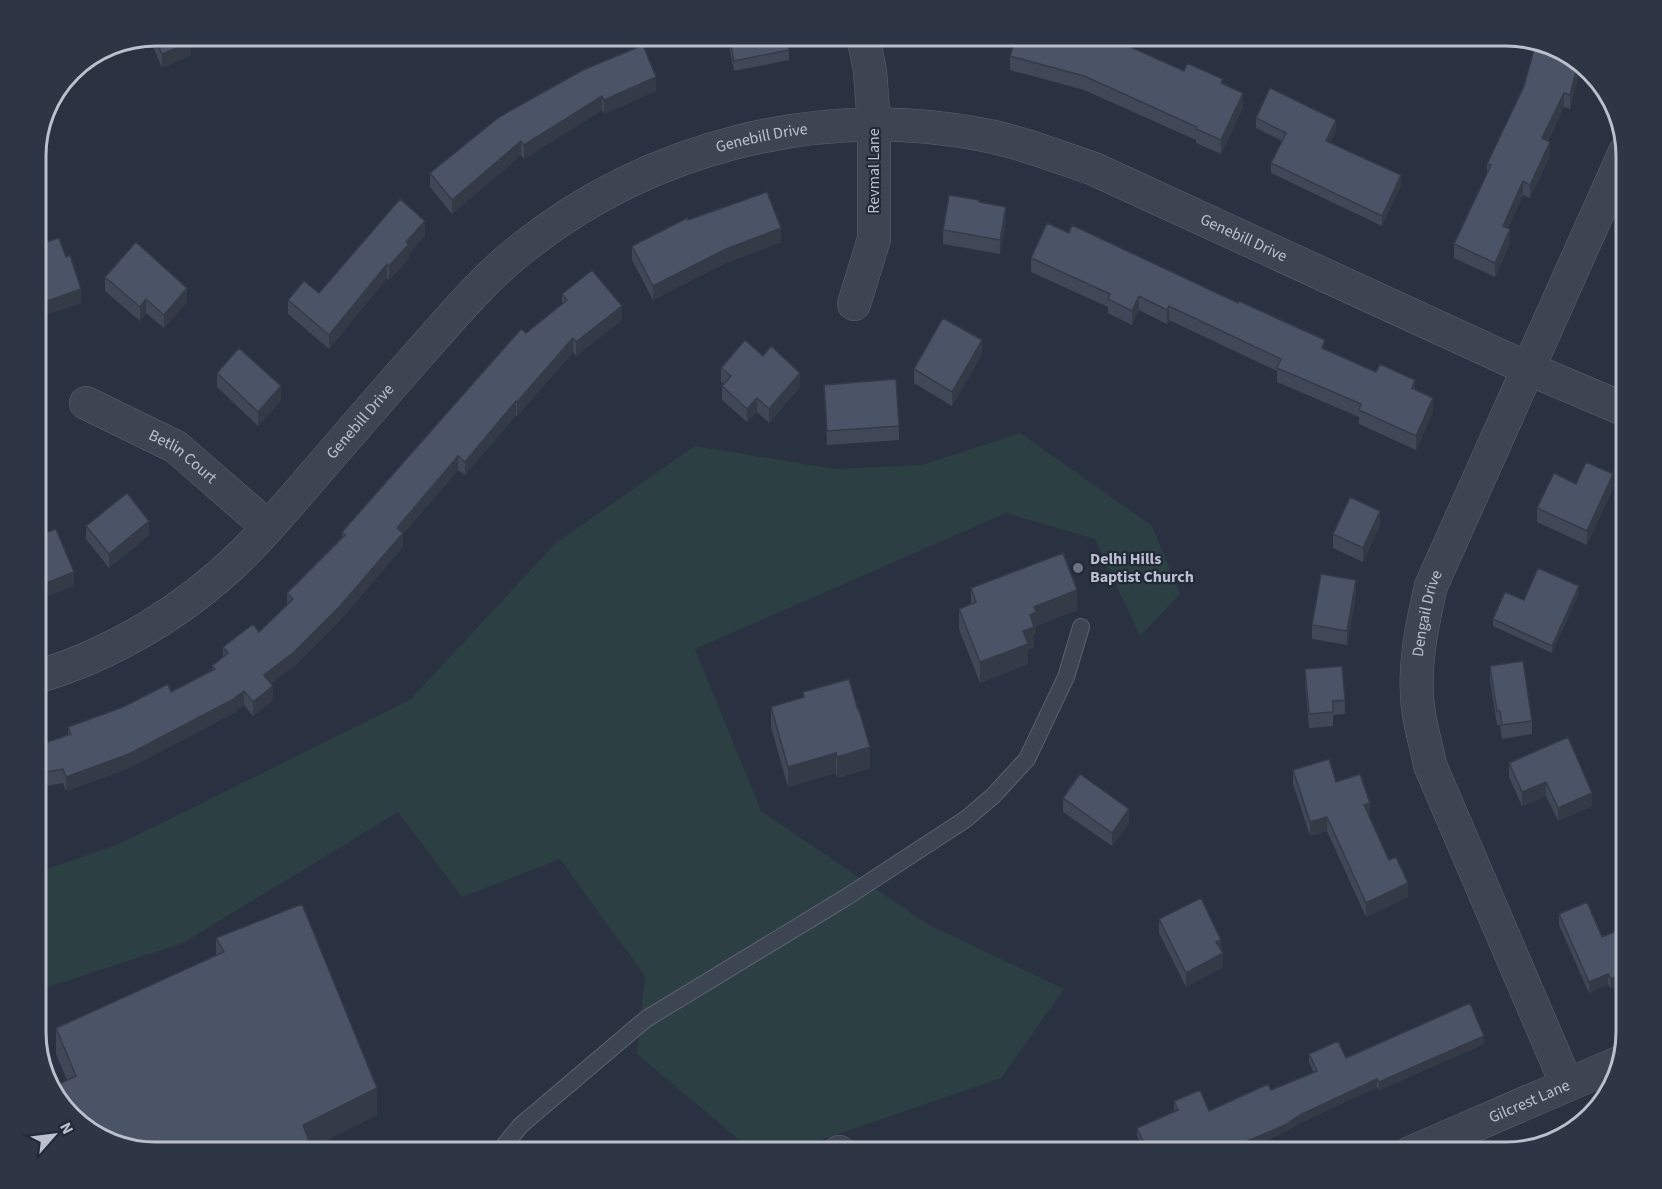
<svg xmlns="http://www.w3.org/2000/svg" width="1662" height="1189" font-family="'Source Sans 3',sans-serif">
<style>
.green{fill:#2c3f43}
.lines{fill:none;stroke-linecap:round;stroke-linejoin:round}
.service-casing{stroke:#5c6270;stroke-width:18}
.minor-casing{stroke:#5c6270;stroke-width:34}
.service{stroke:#3e4552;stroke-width:16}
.minor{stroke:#3e4552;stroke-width:33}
.wall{fill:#404858}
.shaded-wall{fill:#343b47}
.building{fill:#4b5466;stroke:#343b47;stroke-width:1.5}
.worship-dot{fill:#6b7280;stroke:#222938;stroke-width:2}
.labels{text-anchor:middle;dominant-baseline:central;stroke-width:4.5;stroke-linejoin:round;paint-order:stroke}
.street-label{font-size:16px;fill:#bbc0cc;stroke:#222938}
.poi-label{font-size:16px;font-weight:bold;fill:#bbc0cc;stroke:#222938;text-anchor:start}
.rim{fill:none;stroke:#bbc0cc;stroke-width:3}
</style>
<rect width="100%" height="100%" fill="#2a3242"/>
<path class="green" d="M 1020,433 L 1152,526 L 1180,594 L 1140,636 L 1095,539 L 1006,513 L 695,649 L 761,811 L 929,925 L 1064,989 L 1001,1078 L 783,1153 L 755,1153 L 637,1054 L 645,976 L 560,859 L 462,897 L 398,812 L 183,943 L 36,991 L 36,873 L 119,844 L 410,700 L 556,543 L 695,446 L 834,469 L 922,465 Z"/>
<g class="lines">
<g class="service-casing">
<path id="service" d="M 498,1153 L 521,1125 L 646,1019 L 845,898 L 966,819 L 993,796 L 1027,759 L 1066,677 L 1081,627"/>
</g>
<g class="minor-casing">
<g id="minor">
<path d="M 854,304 L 874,239 L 874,124 L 870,71 L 863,36"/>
<path id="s1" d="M 86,403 L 176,447 L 268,527"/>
<path id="s2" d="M 36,677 C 112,655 186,610 242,555 C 276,521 307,482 339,446 C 368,412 397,379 427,345 C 456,312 485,278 520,250 C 648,147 817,104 979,134 C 1018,141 1056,156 1094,169 L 1529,369 L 1626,410"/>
<path id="s3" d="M 1567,1085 L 1430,765 C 1427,749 1422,732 1419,715 C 1412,672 1421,629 1431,586 L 1625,152"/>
<path d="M 839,1152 L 840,1153"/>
<path id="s4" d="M 1410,1153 L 1616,1064"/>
</g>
</g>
<use href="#service" class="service"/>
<use href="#minor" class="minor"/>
</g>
<path class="wall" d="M 156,36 L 191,55 L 162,68 L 149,37 Z
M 727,36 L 786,36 L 789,50 L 789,60 L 734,71 Z
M 1010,56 L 1184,71 L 1243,107 L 1221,154 L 1196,143 L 1196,140 L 1084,90 L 1010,70 Z
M 1579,61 L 1570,109 L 1564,107 L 1548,141 L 1550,156 L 1530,198 L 1523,195 L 1508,228 L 1510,243 L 1495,277 L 1454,258 L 1454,244 L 1487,173 L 1487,164 L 1524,86 Z
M 583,70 L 656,91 L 604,114 L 602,110 L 524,159 L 521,155 L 452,214 L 430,187 L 430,173 Z
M 1256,118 L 1336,130 L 1330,143 L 1401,185 L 1382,226 L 1271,173 L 1271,163 L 1282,141 L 1256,128 Z
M 688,220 L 781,242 L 726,263 L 653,300 L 632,260 L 632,246 Z
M 1006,221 L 1000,254 L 943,244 L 943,230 Z
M 425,235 L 409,254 L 409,258 L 389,280 L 387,278 L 329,349 L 288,314 L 288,300 L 319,293 Z
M 36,245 L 66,257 L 81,303 L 47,314 L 45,313 L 36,315 Z
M 1031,258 L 1325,349 L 1415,390 L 1433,412 L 1416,450 L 1359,424 L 1359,417 L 1277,382 L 1277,371 L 1169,320 L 1167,324 L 1139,310 L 1132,325 L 1108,313 L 1108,307 L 1031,272 Z
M 105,277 L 187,302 L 164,328 L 146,313 L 140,321 L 105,291 Z
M 562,294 L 622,320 L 576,356 L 573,352 L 517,416 L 516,415 L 465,475 L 458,470 L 403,534 L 403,547 L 341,619 L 294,666 L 271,683 L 273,700 L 253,716 L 244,705 L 232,714 L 129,768 L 66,791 L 63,783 L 36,788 L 36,746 L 68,735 L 68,727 L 171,692 L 212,671 L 212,666 L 223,657 L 223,647 L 259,632 L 287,605 L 287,593 L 342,537 L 342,532 L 526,333 L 562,304 Z
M 982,354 L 952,406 L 914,383 L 914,369 Z
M 721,368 L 800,387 L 769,423 L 757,412 L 747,422 L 722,400 L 722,386 L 724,384 L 721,382 Z
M 217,373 L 281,400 L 258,426 L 217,387 Z
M 824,385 L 899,426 L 899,440 L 827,445 Z
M 1576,484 L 1613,488 L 1587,545 L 1537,522 L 1537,508 Z
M 1380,525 L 1363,562 L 1333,548 L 1333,534 Z
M 86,526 L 149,535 L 109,568 L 86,539 Z
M 971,588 L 1077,610 L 1036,626 L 1036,633 L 1034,634 L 1034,647 L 1028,650 L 1028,664 L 980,683 L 959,629 L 959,609 L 971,604 Z
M 1579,593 L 1552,653 L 1493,626 L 1493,619 L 1524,600 Z
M 1356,594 L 1347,645 L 1312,639 L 1312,625 Z
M 1490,666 L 1532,721 L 1532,734 L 1502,739 L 1500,725 L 1497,725 L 1490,680 Z
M 1305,669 L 1345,700 L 1345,714 L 1333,715 L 1333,726 L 1309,728 L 1305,683 Z
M 803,692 L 870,768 L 837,778 L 836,773 L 788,787 L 771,727 L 771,707 L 803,697 Z
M 1509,763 L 1592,806 L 1558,821 L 1546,796 L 1522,806 L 1509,777 Z
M 1293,770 L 1336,782 L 1370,817 L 1389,860 L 1408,897 L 1366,917 L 1327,831 L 1310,836 L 1293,784 Z
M 1063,798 L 1129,823 L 1112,846 L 1063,812 Z
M 1559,914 L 1602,937 L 1626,927 L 1626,983 L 1611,989 L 1608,984 L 1589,993 L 1559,925 Z
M 1159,919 L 1221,950 L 1223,967 L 1186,987 L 1159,933 Z
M 216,938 L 377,1115 L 310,1148 L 310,1153 L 156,1153 L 67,1080 L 56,1054 L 56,1028 L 216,955 Z
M 1484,1044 L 1379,1090 L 1377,1087 L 1300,1123 L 1285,1132 L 1237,1153 L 1132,1153 L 1143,1148 L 1137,1136 L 1137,1128 L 1175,1112 L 1174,1109 L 1174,1101 L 1209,1111 L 1271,1090 L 1314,1073 L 1309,1062 L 1309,1054 L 1346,1058 Z"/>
<path class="shaded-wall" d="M 147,38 L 73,70 L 77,66 L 110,45 Z
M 191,42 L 191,55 L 162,68 L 162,54 Z
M 1579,61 L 1582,65 L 1570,109 L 1570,95 Z
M 656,77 L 656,91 L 604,114 L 604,100 Z
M 1243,93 L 1243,107 L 1221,154 L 1221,140 Z
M 1564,93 L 1564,107 L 1542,152 L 1542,138 Z
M 602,96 L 602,110 L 524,159 L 524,145 Z
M 1336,120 L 1336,130 L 1326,151 L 1326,141 Z
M 521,141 L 521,155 L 452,214 L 452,200 Z
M 1550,142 L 1550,156 L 1530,198 L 1530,185 Z
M 1401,175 L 1401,185 L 1382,226 L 1382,216 Z
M 1523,181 L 1523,195 L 1503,240 L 1503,226 Z
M 1006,207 L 1006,221 L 1000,254 L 1000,240 Z
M 425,221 L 425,235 L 409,254 L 409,258 L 389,280 L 389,266 L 406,242 Z
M 781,228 L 781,242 L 726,263 L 653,300 L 653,286 L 726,249 Z
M 1510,229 L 1510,243 L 1495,277 L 1495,263 Z
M 387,264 L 387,278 L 329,349 L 329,335 Z
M 187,288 L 187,302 L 164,328 L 164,315 Z
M 81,289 L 81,303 L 47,314 L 47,301 Z
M 1139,296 L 1139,310 L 1132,325 L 1132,311 Z
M 45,299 L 45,313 L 36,315 L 36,302 Z
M 146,299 L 146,313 L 140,321 L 140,307 Z
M 622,306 L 622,320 L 576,356 L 576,342 Z
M 1169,306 L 1169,320 L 1167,324 L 1167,310 Z
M 573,338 L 573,352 L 517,416 L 517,402 Z
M 982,340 L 982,354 L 952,406 L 952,392 Z
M 800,373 L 800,387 L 769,423 L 769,409 Z
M 1415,380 L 1415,394 L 1412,388 Z
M 281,386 L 281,400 L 258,426 L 258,412 Z
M 757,398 L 757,412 L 747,422 L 747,409 Z
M 1433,398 L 1433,412 L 1416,450 L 1416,436 Z
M 516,401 L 516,415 L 465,475 L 465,462 Z
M 458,456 L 458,470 L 403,534 L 403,547 L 341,619 L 294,666 L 264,689 L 264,675 L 397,528 Z
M 1613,474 L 1613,488 L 1587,545 L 1587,531 Z
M 1380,511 L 1380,525 L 1363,562 L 1363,548 Z
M 149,521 L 149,535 L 109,568 L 109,554 Z
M 74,572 L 74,586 L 36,601 L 36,587 Z
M 1356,580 L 1356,594 L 1347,645 L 1347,631 Z
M 1579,586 L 1579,593 L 1552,653 L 1552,646 Z
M 1077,590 L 1077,610 L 1036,626 L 1036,633 L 1034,634 L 1034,647 L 1028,650 L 1028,664 L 980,683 L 980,662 L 1023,631 L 1034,607 Z
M 273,686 L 273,700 L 253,716 L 253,702 Z
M 244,691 L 244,705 L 232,714 L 129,768 L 66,791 L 66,777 Z
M 870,747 L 870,768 L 837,778 L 837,757 Z
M 836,753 L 836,773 L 788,787 L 788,767 Z
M 1546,782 L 1546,796 L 1522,806 L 1522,792 Z
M 1592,793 L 1592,806 L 1558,821 L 1558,808 Z
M 1370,803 L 1370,817 L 1364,805 Z
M 1129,809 L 1129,823 L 1112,846 L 1112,833 Z
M 1327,817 L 1327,831 L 1310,836 L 1310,822 Z
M 1408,883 L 1408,897 L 1366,917 L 1366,903 Z
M 1221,940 L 1221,954 L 1216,942 Z
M 1223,953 L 1223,967 L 1186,987 L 1186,973 Z
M 1626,972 L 1626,983 L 1611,989 L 1611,979 Z
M 1608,974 L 1608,984 L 1589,993 L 1589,982 Z
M 1484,1036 L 1484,1044 L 1379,1090 L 1379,1082 Z
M 1377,1079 L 1377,1087 L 1300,1123 L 1285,1132 L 1237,1153 L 1219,1153 Z
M 377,1088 L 377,1115 L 310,1148 L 310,1153 L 289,1153 L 303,1125 Z
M 252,1148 L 252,1153 L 241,1153 Z"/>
<path class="building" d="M 154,36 L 188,36 L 191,42 L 162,54 Z
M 729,36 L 786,36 L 789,50 L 734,61 Z
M 1016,36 L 1106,36 L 1184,71 L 1187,63 L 1223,79 L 1221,83 L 1243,93 L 1221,140 L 1196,129 L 1197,127 L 1084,76 L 1010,56 Z
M 643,45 L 656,77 L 604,100 L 602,96 L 524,145 L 521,141 L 452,200 L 430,173 L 499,117 L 583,70 Z
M 1535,46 L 1579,61 L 1570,95 L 1564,93 L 1542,138 L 1550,142 L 1530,185 L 1523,181 L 1503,226 L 1510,229 L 1495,263 L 1454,244 L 1491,165 L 1487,164 L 1524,86 Z
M 1270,88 L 1336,120 L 1326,141 L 1401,175 L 1382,216 L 1271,163 L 1286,133 L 1256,118 Z
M 767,192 L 781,228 L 726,249 L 653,286 L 632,246 L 687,218 L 688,220 Z
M 949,195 L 979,200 L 979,202 L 1006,207 L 1000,240 L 943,230 Z
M 400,199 L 425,221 L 406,242 L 409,244 L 389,266 L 387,264 L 329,335 L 288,300 L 304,281 L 319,293 Z
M 1047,223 L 1069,233 L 1072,225 L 1238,303 L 1239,301 L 1325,340 L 1322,348 L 1376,372 L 1380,364 L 1415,380 L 1412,388 L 1433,398 L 1416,436 L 1359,410 L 1361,404 L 1277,368 L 1281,359 L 1169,306 L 1167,310 L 1139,296 L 1132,311 L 1108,299 L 1110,294 L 1031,258 Z
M 59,238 L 66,257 L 70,255 L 81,289 L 47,301 L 45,299 L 36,302 L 36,245 Z
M 136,242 L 187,288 L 164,315 L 146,299 L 140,307 L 105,277 Z
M 592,270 L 622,306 L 576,342 L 573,338 L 517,402 L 516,401 L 465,462 L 458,456 L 397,528 L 403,533 L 341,605 L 294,652 L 264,675 L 273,686 L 253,702 L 244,691 L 232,700 L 129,754 L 66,777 L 63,769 L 36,774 L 36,746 L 71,734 L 68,727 L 123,707 L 168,684 L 171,692 L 215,669 L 212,666 L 228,653 L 223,647 L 253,624 L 259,632 L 293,599 L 287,593 L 345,535 L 342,532 L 521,329 L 526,333 L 567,300 L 562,294 Z
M 943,318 L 982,340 L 952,392 L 914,369 Z
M 745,340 L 763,356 L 771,346 L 800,373 L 769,409 L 757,398 L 747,409 L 722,386 L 731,376 L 721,368 Z
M 239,348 L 281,386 L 258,412 L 217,373 Z
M 896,379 L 899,426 L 827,431 L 824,385 Z
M 1586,462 L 1613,474 L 1587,531 L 1537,508 L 1554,473 L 1576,484 Z
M 127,493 L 149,521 L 109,554 L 86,526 Z
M 1350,497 L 1380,511 L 1363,548 L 1333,534 Z
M 56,529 L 74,572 L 36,587 L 36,536 Z
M 1063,553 L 1077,590 L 1034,607 L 1036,612 L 1030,615 L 1034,627 L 1023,631 L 1028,644 L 980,662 L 959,609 L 976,602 L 971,588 Z
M 1538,568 L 1579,586 L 1552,646 L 1493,619 L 1505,592 L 1524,600 Z
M 1321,574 L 1356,580 L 1347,631 L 1312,625 Z
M 1523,661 L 1532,721 L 1502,725 L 1500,711 L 1497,711 L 1490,666 Z
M 1342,666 L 1345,700 L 1333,701 L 1333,712 L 1309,714 L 1305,669 Z
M 849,679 L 858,710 L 859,710 L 870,747 L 837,757 L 836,753 L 788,767 L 771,707 L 804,697 L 803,692 Z
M 1568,737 L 1592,793 L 1558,808 L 1546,782 L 1522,792 L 1509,763 Z
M 1329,759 L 1336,782 L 1360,774 L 1370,803 L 1364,805 L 1389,860 L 1396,857 L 1408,883 L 1366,903 L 1327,817 L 1310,822 L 1293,770 Z
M 1080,774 L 1129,809 L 1112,833 L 1063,798 Z
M 1201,898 L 1221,940 L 1216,942 L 1223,953 L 1186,973 L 1159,919 Z
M 1587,902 L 1602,937 L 1626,927 L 1626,972 L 1611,979 L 1608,974 L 1589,982 L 1559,914 Z
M 302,904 L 377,1088 L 303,1125 L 310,1144 L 289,1153 L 255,1153 L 252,1148 L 241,1153 L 156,1153 L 83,1128 L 50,1088 L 76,1076 L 56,1028 L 224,952 L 216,938 Z
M 1470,1003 L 1484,1036 L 1379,1082 L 1377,1079 L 1300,1115 L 1285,1125 L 1219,1153 L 1132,1153 L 1146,1147 L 1137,1128 L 1178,1110 L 1174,1101 L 1200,1090 L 1209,1111 L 1268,1084 L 1271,1090 L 1317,1071 L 1309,1054 L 1338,1041 L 1346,1058 Z"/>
<circle class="worship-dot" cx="1078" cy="568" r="6"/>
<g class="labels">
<g class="street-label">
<text stroke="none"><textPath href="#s2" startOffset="924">Genebill Drive</textPath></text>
<text transform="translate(874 171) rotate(-90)">Revmal Lane</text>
<text stroke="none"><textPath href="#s2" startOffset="1428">Genebill Drive</textPath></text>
<text stroke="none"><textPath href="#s2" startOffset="420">Genebill Drive</textPath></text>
<text stroke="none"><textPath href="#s1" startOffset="111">Betlin Court</textPath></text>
<text stroke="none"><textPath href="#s3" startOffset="502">Dengail Drive</textPath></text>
<text stroke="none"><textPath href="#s4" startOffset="130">Gilcrest Lane</textPath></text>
</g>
<g class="poi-label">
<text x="1090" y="559">Delhi Hills<tspan x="1090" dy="18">Baptist Church</tspan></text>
</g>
</g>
<path d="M0 0H1662V1189H0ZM156 46H1506A110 110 0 0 1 1616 156V1032A110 110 0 0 1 1506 1142H156A110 110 0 0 1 46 1032V156A110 110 0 0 1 156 46Z" fill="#2e3544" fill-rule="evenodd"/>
<path class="rim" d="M156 46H1506A110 110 0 0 1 1616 156V1032A110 110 0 0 1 1506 1142H156A110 110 0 0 1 46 1032V156A110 110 0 0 1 156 46Z"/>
<g transform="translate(54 1135) rotate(62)" stroke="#222938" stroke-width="4.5" paint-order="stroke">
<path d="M0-4.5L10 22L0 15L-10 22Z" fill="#bbc0cc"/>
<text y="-9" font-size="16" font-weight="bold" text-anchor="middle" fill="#bbc0cc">N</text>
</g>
</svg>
